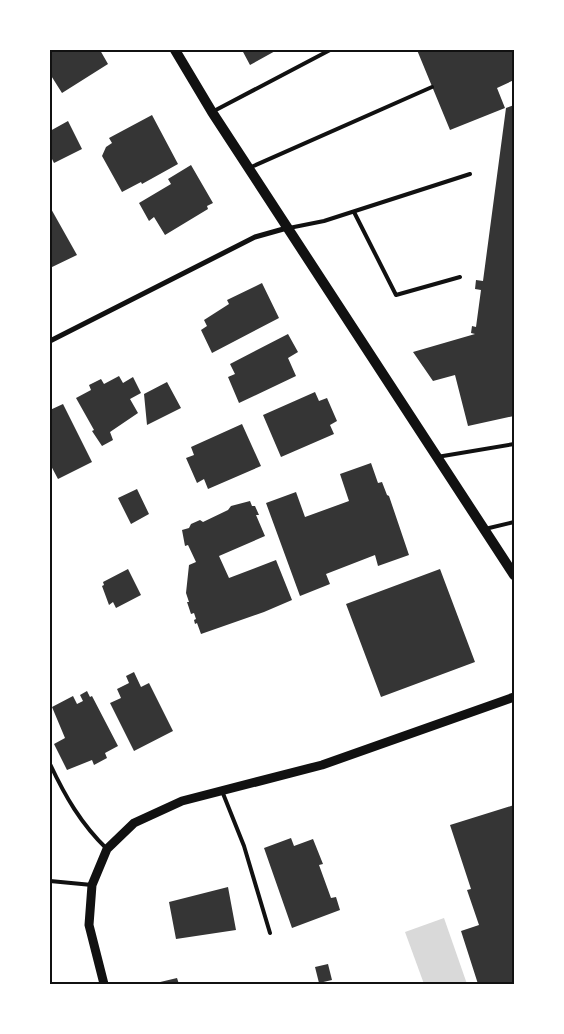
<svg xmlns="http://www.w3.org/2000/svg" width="564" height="1034" font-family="'Times New Roman',serif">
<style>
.water{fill:#d9d9d9}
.building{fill:#353535}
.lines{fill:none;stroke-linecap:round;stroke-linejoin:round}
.service{stroke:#111;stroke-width:4}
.minor{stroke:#111;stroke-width:5}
.tertiary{stroke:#111;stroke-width:9}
.secondary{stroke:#111;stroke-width:10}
.neatline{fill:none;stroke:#111;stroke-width:2}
</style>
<rect width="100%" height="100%" fill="#fff"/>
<path class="water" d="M 444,918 L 467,984 L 424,984 L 405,932 Z"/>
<path class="building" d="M 50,50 L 100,50 L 108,64 L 62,93 L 50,74 Z
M 242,50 L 277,50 L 250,65 Z
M 417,50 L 514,50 L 514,80 L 497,88 L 505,108 L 450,130 Z
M 514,105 L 514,416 L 468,426 L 455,375 L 433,381 L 413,352 L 475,334 L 471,333 L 472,326 L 476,327 L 481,290 L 475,289 L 476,280 L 483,281 L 506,108 Z
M 152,115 L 178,164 L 142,184 L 141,182 L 122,192 L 102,156 L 106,147 L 112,143 L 109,138 Z
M 68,121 L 82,149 L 54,163 L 50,155 L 50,131 Z
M 191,165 L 213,203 L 207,206 L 208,209 L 165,235 L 154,217 L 149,221 L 139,203 L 171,184 L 168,179 Z
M 50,207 L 77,255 L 50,268 Z
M 262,283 L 279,318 L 212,353 L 201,330 L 207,326 L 204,320 L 229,304 L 227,300 Z
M 288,334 L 298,352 L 288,358 L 296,376 L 239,403 L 228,377 L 235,374 L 230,364 Z
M 119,376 L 123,383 L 133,377 L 141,393 L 130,399 L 138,413 L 110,432 L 113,440 L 102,446 L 92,431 L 94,430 L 76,398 L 91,390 L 89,385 L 101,379 L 104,384 Z
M 167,382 L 181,408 L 147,425 L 144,394 Z
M 315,392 L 319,401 L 327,398 L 337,421 L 330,425 L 334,434 L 281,457 L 263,415 Z
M 63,404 L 92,462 L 58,479 L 50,464 L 50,410 Z
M 242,424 L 261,466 L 208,489 L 204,479 L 197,483 L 186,458 L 194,455 L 191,447 Z
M 371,463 L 378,483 L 382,482 L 387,495 L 389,496 L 409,555 L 378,566 L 375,555 L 326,574 L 330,584 L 300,596 L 266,503 L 296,492 L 305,517 L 349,501 L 340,474 Z
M 137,489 L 149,514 L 131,524 L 118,498 Z
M 250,501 L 252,506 L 255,506 L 259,515 L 256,515 L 265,536 L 219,556 L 229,578 L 276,560 L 292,600 L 264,612 L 201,634 L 197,623 L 195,624 L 194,620 L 196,619 L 194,613 L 191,614 L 187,602 L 189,602 L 186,593 L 189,565 L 196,562 L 188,545 L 185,546 L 182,530 L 189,528 L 191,524 L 200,520 L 203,522 L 228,510 L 231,506 Z
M 128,569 L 141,595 L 116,608 L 113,602 L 109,605 L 102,586 L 104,585 L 103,582 Z
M 440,569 L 475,662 L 381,697 L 346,604 Z
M 134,672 L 141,687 L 149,683 L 173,731 L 134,751 L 110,703 L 121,698 L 117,689 L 129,683 L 126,676 Z
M 87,691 L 90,697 L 92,696 L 118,746 L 105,753 L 107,758 L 94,765 L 92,760 L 67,770 L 54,744 L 65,738 L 52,707 L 73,696 L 77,704 L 83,701 L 80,695 Z
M 514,805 L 514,984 L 478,984 L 461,931 L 479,925 L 467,890 L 471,889 L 450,825 Z
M 291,838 L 294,846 L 313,839 L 323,864 L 319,865 L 331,898 L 336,897 L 340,910 L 292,928 L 264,848 Z
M 228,887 L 236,930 L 176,939 L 169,902 Z
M 328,964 L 332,980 L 319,983 L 315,967 Z
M 177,978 L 179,984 L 156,984 L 156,983 Z"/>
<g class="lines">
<path class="service" d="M 212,112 L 330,50
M 249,168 L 432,87
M 354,212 L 396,295 L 460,277
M 289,228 L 324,221 L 470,174
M 437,457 L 514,444
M 485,529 L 514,522
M 50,764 C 65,796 81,824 107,849
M 222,791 L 244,846 L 270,933
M 50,881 L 92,885"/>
<path class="minor" d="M 50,341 L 255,237 L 287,228"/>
<path class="tertiary" d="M 104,984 L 89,925 L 92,885 L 107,849 L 134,823 L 182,801 L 322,765 L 514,697"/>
<path class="secondary" d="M 175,50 L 212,112 L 514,575"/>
</g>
<rect width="564" height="1034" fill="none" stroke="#ffffff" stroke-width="102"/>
<rect x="51" y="51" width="462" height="932" class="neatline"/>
</svg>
